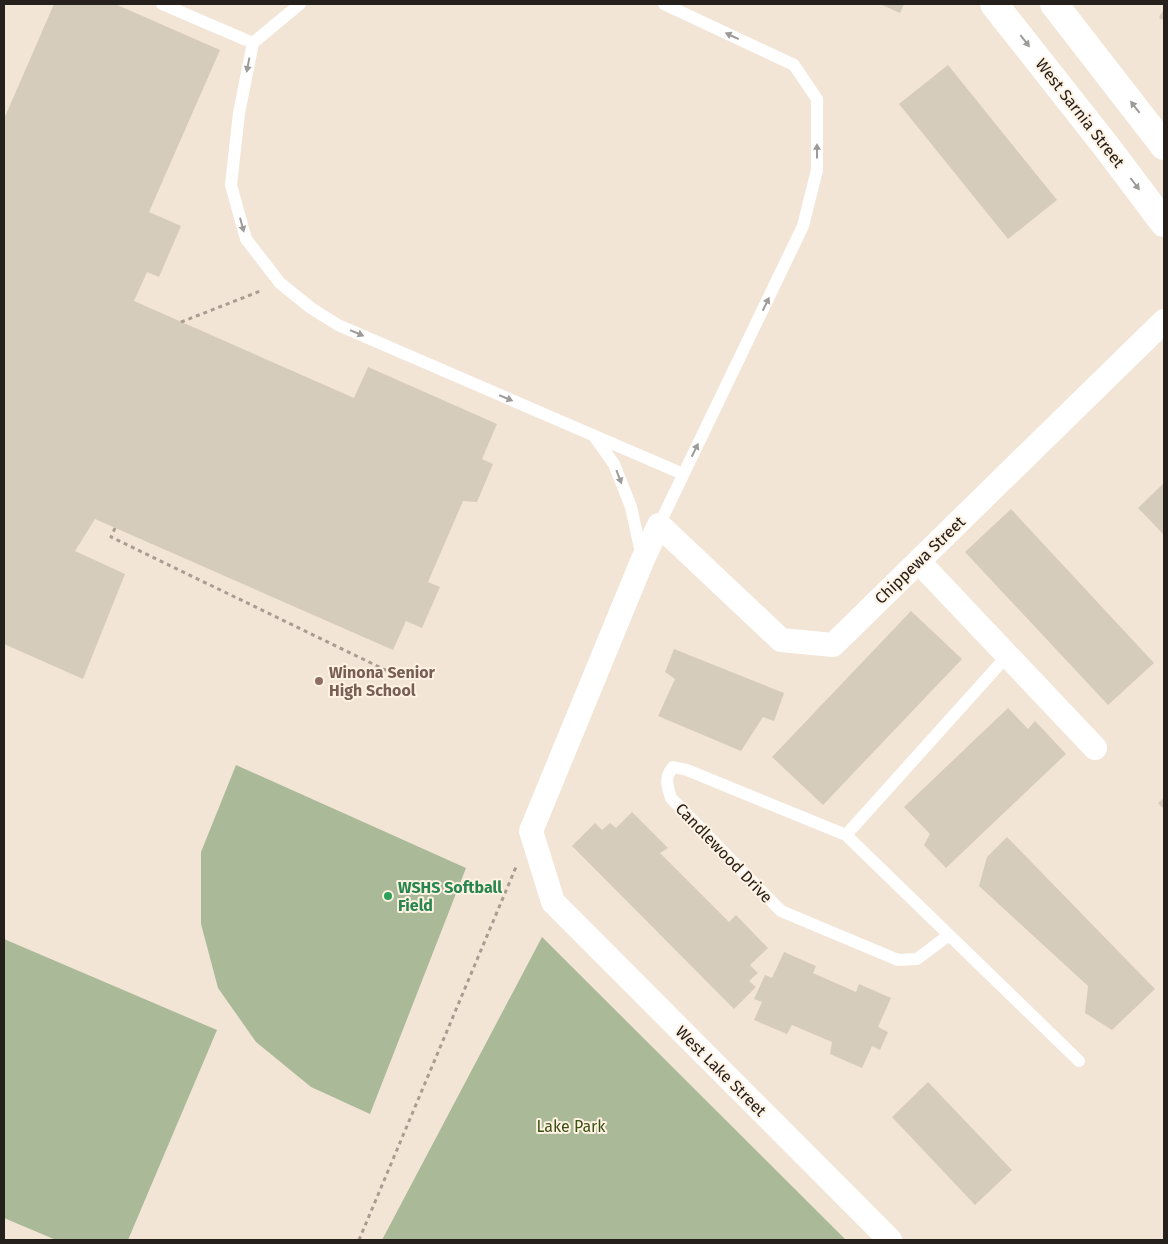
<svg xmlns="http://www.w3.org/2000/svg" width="1168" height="1244" font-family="'Fira Sans',sans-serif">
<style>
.green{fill:#aaba98}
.building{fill:#d6ccbc}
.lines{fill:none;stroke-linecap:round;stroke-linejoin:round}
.path{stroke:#a89d92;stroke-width:3;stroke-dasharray:4 4;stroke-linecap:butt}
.service{stroke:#fff;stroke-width:12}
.minor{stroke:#fff;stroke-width:24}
.tertiary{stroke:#fff;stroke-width:28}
.oneway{fill:#9d9b98}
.education-dot{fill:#8d6e63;stroke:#fff2e3;stroke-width:2}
.leisure-dot{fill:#2e9e5b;stroke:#fff2e3;stroke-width:2}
.labels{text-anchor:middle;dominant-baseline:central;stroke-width:4;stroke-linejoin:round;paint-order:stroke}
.street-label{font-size:16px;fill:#25201b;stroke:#fff2e3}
.education-label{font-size:16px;font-weight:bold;fill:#785e54;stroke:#fff2e3;text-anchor:start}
.leisure-label{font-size:16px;font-weight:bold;fill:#27864d;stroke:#fff2e3;text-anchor:start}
.park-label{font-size:16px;fill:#395113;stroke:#fff2e3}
</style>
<rect width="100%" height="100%" fill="#f2e5d6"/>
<path class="green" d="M 236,765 L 466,868 L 370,1114 L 311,1087 L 256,1042 L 218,988 L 201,924 L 201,852 Z
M 542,937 L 846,1240 L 382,1240 Z
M 4,939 L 217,1030 L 128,1240 L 56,1240 L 4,1218 Z"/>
<path class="building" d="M 54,4 L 115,4 L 220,50 L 149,212 L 181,226 L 159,277 L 147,272 L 134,301 L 354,398 L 368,367 L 497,424 L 482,459 L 493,464 L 477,502 L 463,501 L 428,582 L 440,587 L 422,628 L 406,621 L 393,650 L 95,519 L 75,551 L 125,574 L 83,679 L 4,644 L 4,119 Z
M 880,4 L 904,4 L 900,13 Z
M 1164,8 L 1164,20 L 1159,18 Z
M 948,65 L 1057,200 L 1008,239 L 899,104 Z
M 1164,483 L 1164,535 L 1138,508 Z
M 1011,509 L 1154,663 L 1108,705 L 965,552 Z
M 911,611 L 962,659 L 823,805 L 772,757 Z
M 674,649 L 784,693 L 774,721 L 763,717 L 741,751 L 658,716 L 675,679 L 665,672 Z
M 1008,708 L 1028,729 L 1035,721 L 1066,754 L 946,868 L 924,845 L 930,834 L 904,807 Z
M 1164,798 L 1164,809 L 1158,803 Z
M 632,812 L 668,848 L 660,853 L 729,922 L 736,915 L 768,948 L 750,965 L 758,973 L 749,981 L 756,987 L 734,1009 L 572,846 L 595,823 L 602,830 L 610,823 L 616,828 Z
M 1007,837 L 1155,989 L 1112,1030 L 1085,1013 L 1088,986 L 979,886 L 987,857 Z
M 784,952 L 816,966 L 813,973 L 856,992 L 859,984 L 891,998 L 878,1027 L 888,1032 L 880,1050 L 872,1046 L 862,1068 L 830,1054 L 832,1042 L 792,1025 L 787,1034 L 754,1020 L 762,1002 L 754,999 L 765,975 L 772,978 Z
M 928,1082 L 1012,1170 L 975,1205 L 892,1117 Z"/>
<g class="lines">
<path class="path" d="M 181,322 L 263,290
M 115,528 L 111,537 L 400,677
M 359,1240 L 516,867"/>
<path class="service" d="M 162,4 L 253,43
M 300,4 L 253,43 L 239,113 L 231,185 L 246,239 L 280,283 L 311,308 L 338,325 L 683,474
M 594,436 L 614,464 L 631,507 L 642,557
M 659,525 L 803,226 L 817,170 L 817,99 L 794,65 L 664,4
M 846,835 L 1007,656
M 949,935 L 917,959 L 898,960 L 781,911 L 671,798 C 667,785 664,778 673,767 L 687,770 L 846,835 L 1079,1061"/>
<path class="minor" d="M 919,562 L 1095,748
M 890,1240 L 553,902 L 531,831 L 643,559 L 659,525 L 781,640 L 833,645 L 1164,321"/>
<path class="tertiary" d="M 994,4 L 1106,146 L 1164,223
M 1054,4 L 1164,146"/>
</g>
<defs><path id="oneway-solid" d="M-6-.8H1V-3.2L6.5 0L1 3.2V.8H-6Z" transform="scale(1.25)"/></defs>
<g class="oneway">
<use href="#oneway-solid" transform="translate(732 36) rotate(-155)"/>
<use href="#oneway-solid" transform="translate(1025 41) rotate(52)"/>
<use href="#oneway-solid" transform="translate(248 65) rotate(101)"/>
<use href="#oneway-solid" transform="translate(1135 107) rotate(-128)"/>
<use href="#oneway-solid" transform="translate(817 151) rotate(-90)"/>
<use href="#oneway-solid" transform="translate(1135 184) rotate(53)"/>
<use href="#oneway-solid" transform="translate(242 225) rotate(75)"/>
<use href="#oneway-solid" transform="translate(766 304) rotate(-64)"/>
<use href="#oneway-solid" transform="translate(357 333) rotate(23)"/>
<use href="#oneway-solid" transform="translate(506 398) rotate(23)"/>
<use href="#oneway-solid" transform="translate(695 450) rotate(-64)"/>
<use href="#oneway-solid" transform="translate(619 477) rotate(69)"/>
</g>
<circle class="education-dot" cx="319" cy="681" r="5"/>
<circle class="leisure-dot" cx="388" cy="896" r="5"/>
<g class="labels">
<g class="street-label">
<text transform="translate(1080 113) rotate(52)">West Sarnia Street</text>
<text transform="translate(920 560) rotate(-44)">Chippewa Street</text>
<text transform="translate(724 853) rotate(46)">Candlewood Drive</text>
<text transform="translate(721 1071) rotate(45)">West Lake Street</text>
</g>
<g class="education-label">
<text x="329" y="672">Winona Senior<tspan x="329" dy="18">High School</tspan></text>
</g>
<g class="leisure-label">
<text x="398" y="887">WSHS Softball<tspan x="398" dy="18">Field</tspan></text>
</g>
<g class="park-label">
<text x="571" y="1126">Lake Park</text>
</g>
</g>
<rect width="1168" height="1244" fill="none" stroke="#25201b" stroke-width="10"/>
</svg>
